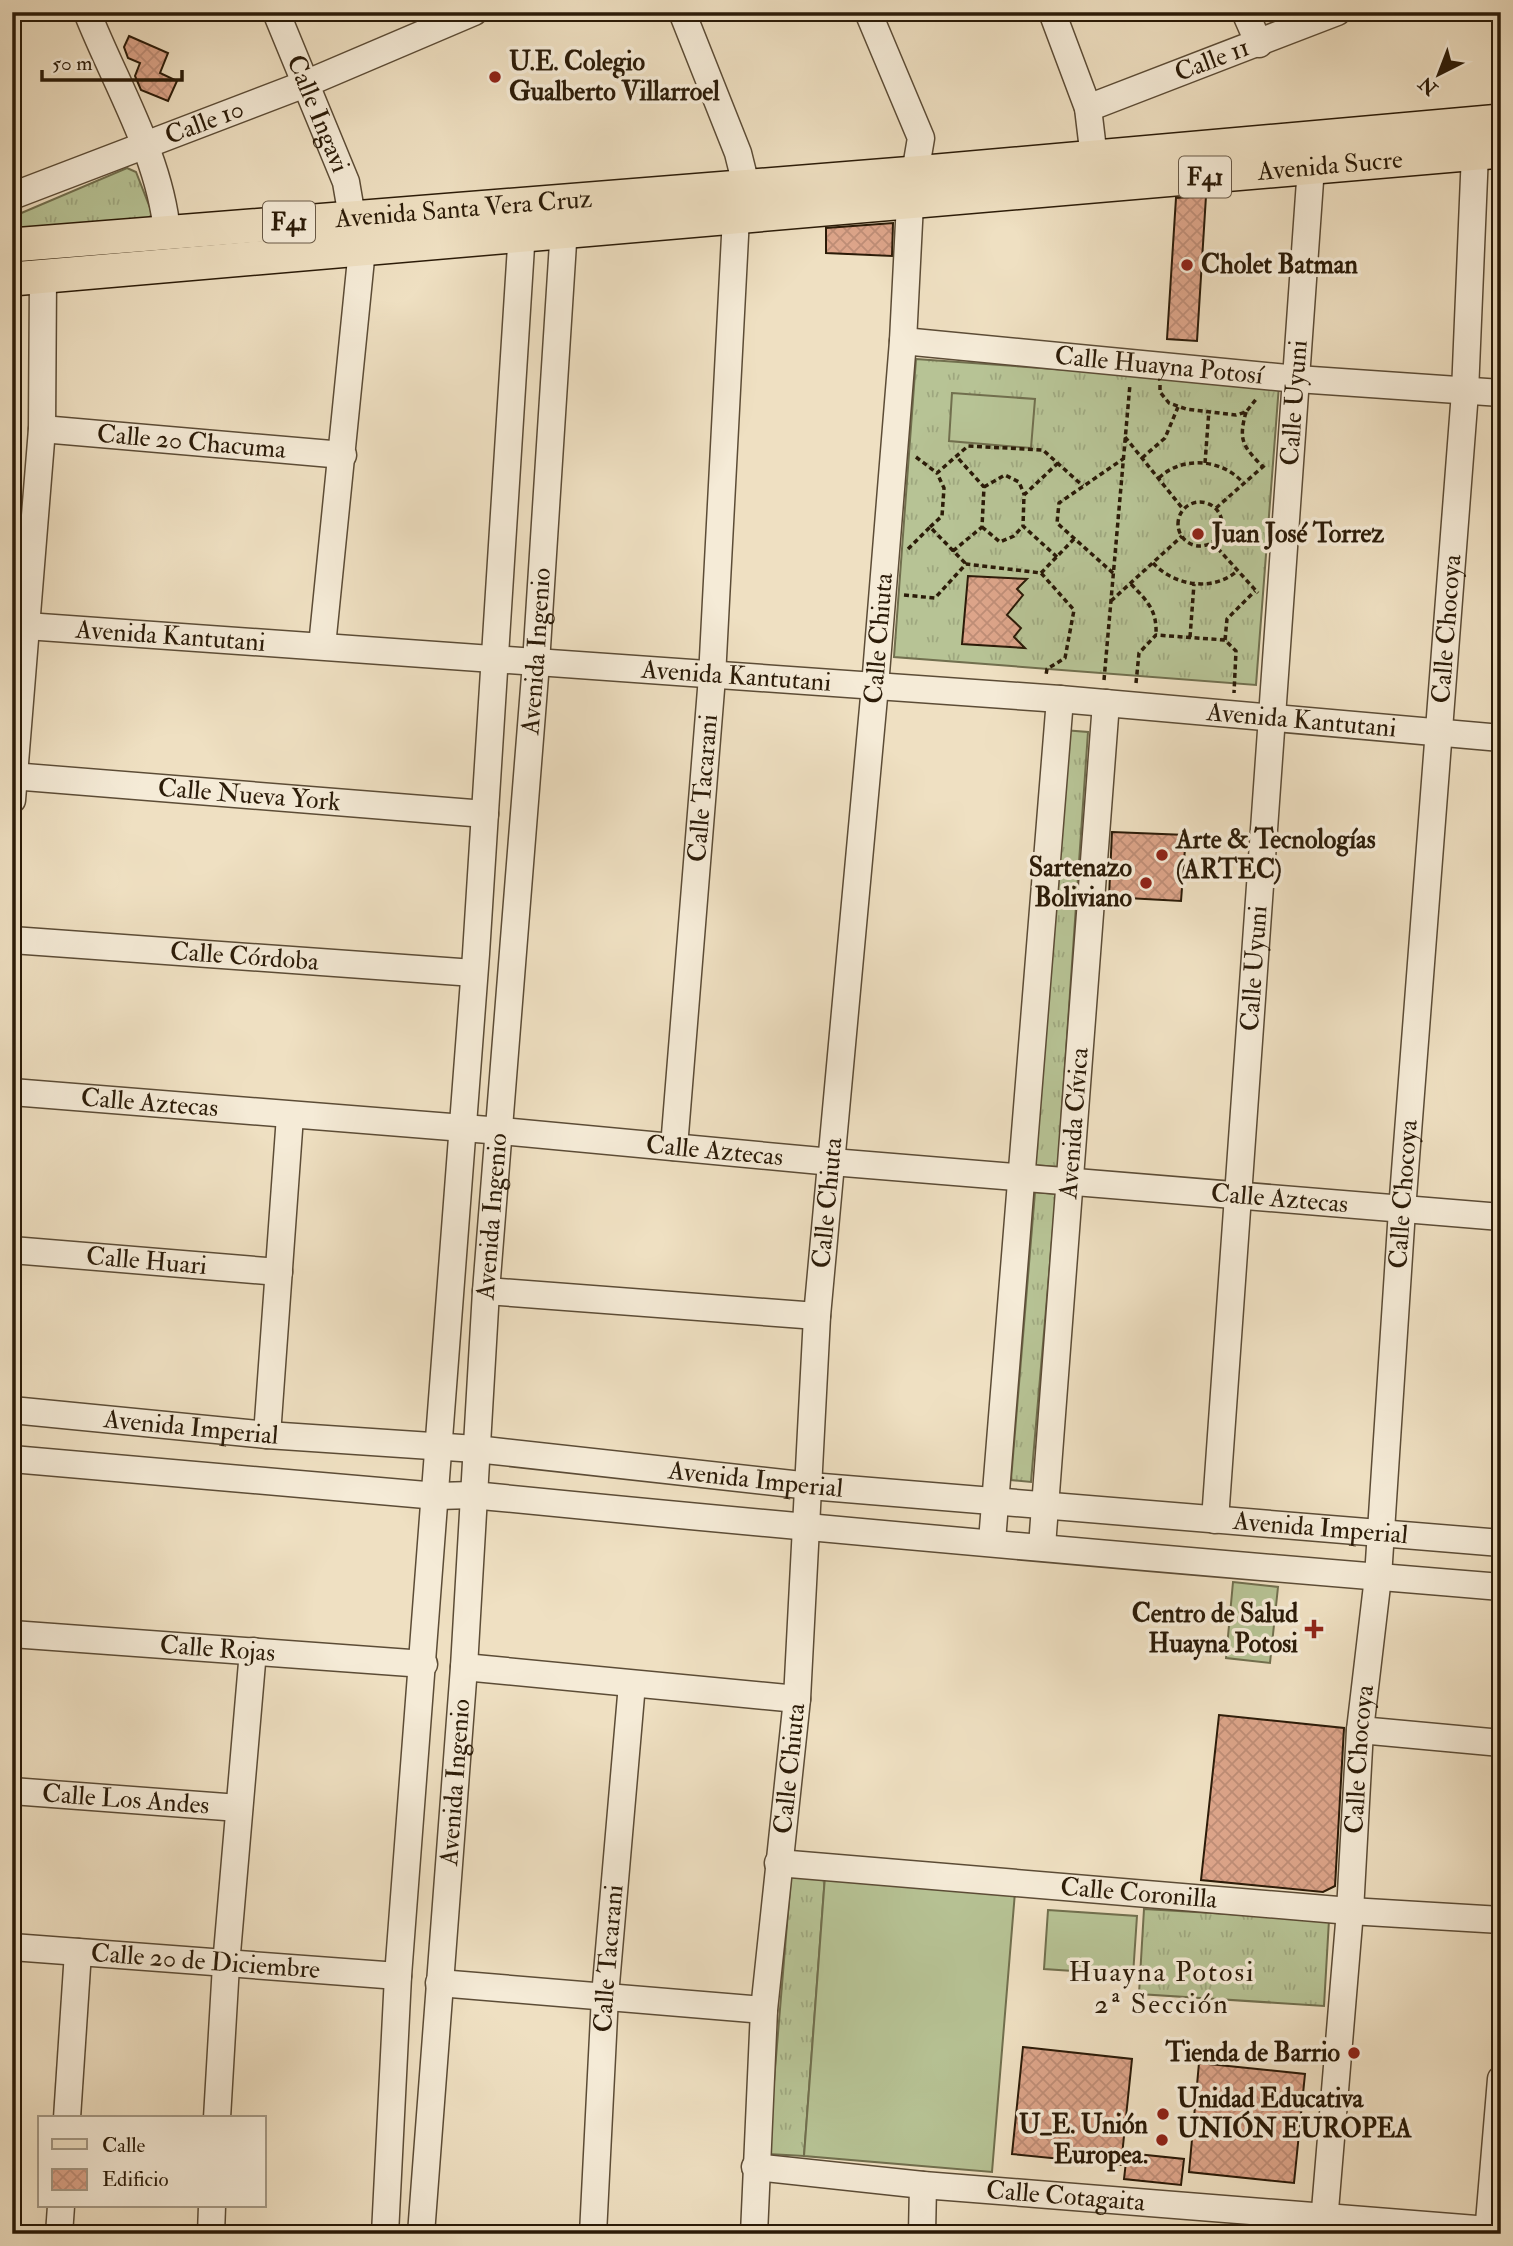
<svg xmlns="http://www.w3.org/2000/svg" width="1513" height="2246" font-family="'IM FELL Double Pica',serif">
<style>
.grass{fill:url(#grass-tufts);stroke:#716f4e;stroke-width:2}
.pitch{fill:#b7c395;stroke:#716f4e;stroke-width:2}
.building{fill:url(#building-cross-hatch);stroke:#2b1b08;stroke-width:2}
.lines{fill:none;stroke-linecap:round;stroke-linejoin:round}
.minor-casing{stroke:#5c4c36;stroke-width:29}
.major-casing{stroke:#2b1b08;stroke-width:36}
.path{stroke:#2b1b08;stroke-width:3.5;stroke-dasharray:5 3.5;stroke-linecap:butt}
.minor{stroke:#f5ebd7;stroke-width:26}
.major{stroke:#efe0c2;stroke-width:33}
.poi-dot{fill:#8f2418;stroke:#f5ebd7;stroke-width:2.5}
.labels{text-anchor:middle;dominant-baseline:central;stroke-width:7;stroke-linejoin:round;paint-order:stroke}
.shield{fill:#f5ebd7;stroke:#685946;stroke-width:2}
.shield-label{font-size:24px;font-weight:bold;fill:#2b1b08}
.street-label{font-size:26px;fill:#2b1b08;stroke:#f5ebd7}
.poi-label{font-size:26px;font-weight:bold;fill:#2b1b08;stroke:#f5ebd7;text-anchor:start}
.neighbourhood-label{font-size:28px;letter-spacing:2px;fill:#2b1b08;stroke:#f5ebd7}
</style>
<defs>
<pattern id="grass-tufts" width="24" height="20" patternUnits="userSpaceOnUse" patternTransform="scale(1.75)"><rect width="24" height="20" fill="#b7c395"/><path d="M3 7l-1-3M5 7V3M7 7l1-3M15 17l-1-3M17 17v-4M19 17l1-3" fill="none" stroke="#9ea77f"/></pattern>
<pattern id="building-cross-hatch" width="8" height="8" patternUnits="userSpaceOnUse" patternTransform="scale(1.75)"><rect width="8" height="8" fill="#dda58a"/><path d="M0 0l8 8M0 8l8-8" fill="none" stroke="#be8d76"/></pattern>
</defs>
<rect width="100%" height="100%" fill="#efe0c2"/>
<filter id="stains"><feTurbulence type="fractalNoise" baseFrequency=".00286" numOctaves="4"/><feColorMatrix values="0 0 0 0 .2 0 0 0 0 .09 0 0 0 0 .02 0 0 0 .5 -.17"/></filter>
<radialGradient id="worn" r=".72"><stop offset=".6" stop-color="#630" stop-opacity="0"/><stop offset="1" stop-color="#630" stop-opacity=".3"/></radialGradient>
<path class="grass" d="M 127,168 L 136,172 L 152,213 L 147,223 L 12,231 L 12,217 Z
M 916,359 L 1279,385 L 1256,685 L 894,657 Z
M 1063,730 L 1088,732 L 1058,1167 L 1033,1165 Z
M 1035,1192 L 1056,1194 L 1031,1482 L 1011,1480 Z
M 791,1876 L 825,1876 L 804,2156 L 768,2154 Z
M 1144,1909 L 1329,1920 L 1324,2006 L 1139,1994 Z"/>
<path class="pitch" d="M 952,393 L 1035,399 L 1031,448 L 949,441 Z
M 1233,1582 L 1278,1587 L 1270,1663 L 1226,1658 Z
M 825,1876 L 1015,1892 L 992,2172 L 804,2156 Z
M 1048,1910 L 1137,1916 L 1133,1975 L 1044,1969 Z"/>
<path class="building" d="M 129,36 L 168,53 L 160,73 L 177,81 L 168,101 L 141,90 L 135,76 L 140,63 L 128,58 L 124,47 Z
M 1206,196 L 1197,341 L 1167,339 L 1176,198 Z
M 893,223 L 892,256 L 826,253 L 826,228 Z
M 968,576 L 1027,579 L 1017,589 L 1023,595 L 1007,615 L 1021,628 L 1014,637 L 1025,648 L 962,644 Z
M 1112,832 L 1186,835 L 1181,901 L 1109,897 Z
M 1219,1715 L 1344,1728 L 1335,1886 L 1323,1892 L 1201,1880 Z
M 1023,2047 L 1132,2059 L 1121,2165 L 1012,2154 Z
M 1199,2063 L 1305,2074 L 1294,2183 L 1189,2172 Z
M 1127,2153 L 1184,2159 L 1181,2185 L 1124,2179 Z"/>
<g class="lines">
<g class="minor-casing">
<g id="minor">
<path d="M 87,12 C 115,83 160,156 167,232"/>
<path id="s1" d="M 276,12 L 346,182 L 352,217"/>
<path d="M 682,12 L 738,153 L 746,185"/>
<path d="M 1052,12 L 1088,108 L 1094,158"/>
<path d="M 1245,12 L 1259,44"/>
<path id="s2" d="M 1088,108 L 1337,12"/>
<path id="s3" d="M 12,196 L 305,84 L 474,12"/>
<path id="s4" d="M 903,341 L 1297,379 L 1501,393"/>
<path id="s5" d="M 42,429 L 343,455"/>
<path id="s6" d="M 12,625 L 1060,699 L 1501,738"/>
<path d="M 322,646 L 362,249"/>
<path id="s7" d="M 12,776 L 485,814"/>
<path d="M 12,800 L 42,429 L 43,277"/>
<path id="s8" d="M 12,940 L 474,973"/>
<path id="s9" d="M 12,1092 L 501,1131 L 832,1162 L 1501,1217"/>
<path id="s10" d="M 674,1147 L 712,677 L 736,217"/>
<path id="s11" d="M 12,1250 L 279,1272"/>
<path d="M 486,1291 L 817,1316"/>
<path id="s12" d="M 12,1410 L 267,1435 L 476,1449 L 810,1486 L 1501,1543"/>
<path d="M 267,1435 L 290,1116"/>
<path d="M 12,1459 L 437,1496 L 473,1495 C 815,1529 1158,1559 1501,1587"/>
<path id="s13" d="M 1215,1520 L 1311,167"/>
<path d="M 992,1541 L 1060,699"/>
<path id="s14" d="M 1042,1546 L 1106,703"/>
<path id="s15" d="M 12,1634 L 424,1664"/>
<path d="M 464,1667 L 797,1699"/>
<path d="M 1360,1730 L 1501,1743"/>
<path id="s16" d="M 12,1791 L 239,1808"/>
<path id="s17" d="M 778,1863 L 1350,1911 L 1501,1920"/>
<path id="s18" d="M 12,1947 L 398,1976"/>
<path d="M 439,1983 L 764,2010"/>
<path d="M 67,2118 L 78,1952"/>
<path d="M 217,2118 L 226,1965 L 253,1651"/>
<path id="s19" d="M 755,2167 L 923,2185 L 1501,2231"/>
<path d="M 59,2234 L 61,2206"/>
<path d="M 211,2234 L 212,2206"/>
<path d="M 385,2234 L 398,1976 L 476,954 L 523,215"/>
<path id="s20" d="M 421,2234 L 464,1667 L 486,1291 L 536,663 L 565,212"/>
<path id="s21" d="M 593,2234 L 605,1996 L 632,1684"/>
<path id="s22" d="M 754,2234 L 764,2010 L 797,1699 L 817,1316 L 875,686 L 903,341 L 910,203 L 921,138 L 868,12"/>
<path d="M 922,2234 L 923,2185"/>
<path id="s23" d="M 1323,2234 L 1350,1911 L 1360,1730 L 1378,1577 L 1402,1210 L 1465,392 L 1475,153"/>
<path d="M 1488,2234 L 1501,2079"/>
</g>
</g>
<g class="major-casing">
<g id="major">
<path id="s24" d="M 12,245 L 915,173 L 1501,121"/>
<path id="s25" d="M 12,279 L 1501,151"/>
</g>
</g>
<path class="path" d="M 1160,385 L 1160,392 L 1169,403 L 1186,409 L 1236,415 L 1246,412 L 1257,398
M 1246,412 C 1238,441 1243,446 1263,467
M 1125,437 L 1183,509
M 916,457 L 937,473 L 968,446 L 1043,450 L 1083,486
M 1142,458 L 1165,438 L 1178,407
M 1205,463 L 1209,410
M 1159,478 C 1182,455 1224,459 1244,484
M 984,487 L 1005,475 L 1019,482 L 1024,494
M1178 524a22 22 0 1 1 44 0a22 22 0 1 1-44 0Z
M 1216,508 L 1267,463
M 930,527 L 942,516 L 944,488 L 937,473
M 982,527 L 1000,542 L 1014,536 L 1023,526
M 1212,542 L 1258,593
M 908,549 L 930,527 L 966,564
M 953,551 L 982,527 L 984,487 L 956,456
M 1057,557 L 1023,526 L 1024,495 L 1058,463
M 1153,563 C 1174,586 1213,592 1237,571
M 1041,573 L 1074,539
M 1113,573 L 1057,523 L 1059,503 L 1123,459
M 1131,584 C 1148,602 1157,610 1156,635
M 904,595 L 935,598 L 966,564 L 1041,573 L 1074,610 L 1065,658 L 1047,669 L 1046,675
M 1111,601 L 1182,536
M 1190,637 L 1194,584
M 1225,640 L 1227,619 L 1255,591
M 1104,680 L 1130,384
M 1136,683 L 1139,653 L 1156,635 L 1225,640 L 1236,651 L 1234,693"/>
<use href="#minor" class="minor"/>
<use href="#major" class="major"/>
</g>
<g class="poi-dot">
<circle cx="495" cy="77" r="7"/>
<circle cx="1187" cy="265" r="7"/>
<circle cx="1198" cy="534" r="7"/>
<circle cx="1162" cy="855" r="7"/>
<circle cx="1146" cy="883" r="7"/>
<path d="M1310.5 1618.5h7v7h7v7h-7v7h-7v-7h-7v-7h7z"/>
<circle cx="1354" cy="2053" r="7"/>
<circle cx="1163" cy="2114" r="7"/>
<circle cx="1162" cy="2140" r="7"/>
</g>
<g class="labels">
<g class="shield">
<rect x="1179" y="156.5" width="52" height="41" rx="5"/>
<rect x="263" y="201.5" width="52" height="41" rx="5"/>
</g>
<g class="shield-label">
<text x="1205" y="177">F41</text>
<text x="289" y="222">F41</text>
</g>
<g class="street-label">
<text stroke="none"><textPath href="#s2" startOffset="133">Calle 11</textPath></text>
<text stroke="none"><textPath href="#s1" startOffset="110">Calle Ingavi</textPath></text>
<text stroke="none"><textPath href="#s3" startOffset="206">Calle 10</textPath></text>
<text stroke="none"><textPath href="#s25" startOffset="1323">Avenida Sucre</textPath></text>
<text stroke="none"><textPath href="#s24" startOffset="453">Avenida Santa Vera Cruz</textPath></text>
<text stroke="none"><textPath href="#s4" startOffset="257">Calle Huayna Potosí</textPath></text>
<text stroke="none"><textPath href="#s13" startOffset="1120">Calle Uyuni</textPath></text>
<text stroke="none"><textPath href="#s5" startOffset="150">Calle 20 Chacuma</textPath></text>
<text stroke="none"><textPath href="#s23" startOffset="1610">Calle Chocoya</textPath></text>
<text stroke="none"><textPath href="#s6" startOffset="159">Avenida Kantutani</textPath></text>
<text stroke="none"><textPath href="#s22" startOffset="1601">Calle Chiuta</textPath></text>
<text stroke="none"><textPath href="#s20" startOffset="1587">Avenida Ingenio</textPath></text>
<text stroke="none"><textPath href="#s6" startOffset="726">Avenida Kantutani</textPath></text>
<text stroke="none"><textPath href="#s6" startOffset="1293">Avenida Kantutani</textPath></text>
<text stroke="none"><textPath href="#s10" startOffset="360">Calle Tacarani</textPath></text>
<text stroke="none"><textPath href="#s7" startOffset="238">Calle Nueva York</textPath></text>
<text stroke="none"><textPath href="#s8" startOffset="233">Calle Córdoba</textPath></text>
<text stroke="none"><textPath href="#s13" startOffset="553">Calle Uyuni</textPath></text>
<text stroke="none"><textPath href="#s9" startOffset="138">Calle Aztecas</textPath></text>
<text stroke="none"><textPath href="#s14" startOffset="424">Avenida Cívica</textPath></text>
<text stroke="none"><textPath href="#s9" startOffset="705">Calle Aztecas</textPath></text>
<text stroke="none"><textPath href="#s23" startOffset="1043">Calle Chocoya</textPath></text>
<text stroke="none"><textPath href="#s9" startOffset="1272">Calle Aztecas</textPath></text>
<text stroke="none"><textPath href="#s22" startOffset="1034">Calle Chiuta</textPath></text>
<text stroke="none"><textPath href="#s20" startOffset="1020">Avenida Ingenio</textPath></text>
<text stroke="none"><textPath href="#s11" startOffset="135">Calle Huari</textPath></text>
<text stroke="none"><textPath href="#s12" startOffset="180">Avenida Imperial</textPath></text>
<text stroke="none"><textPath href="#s12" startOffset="747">Avenida Imperial</textPath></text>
<text stroke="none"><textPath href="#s12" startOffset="1314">Avenida Imperial</textPath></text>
<text stroke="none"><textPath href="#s15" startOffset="206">Calle Rojas</textPath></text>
<text stroke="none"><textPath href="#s23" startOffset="476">Calle Chocoya</textPath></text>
<text stroke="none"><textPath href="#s22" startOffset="467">Calle Chiuta</textPath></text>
<text stroke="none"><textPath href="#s20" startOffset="453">Avenida Ingenio</textPath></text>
<text stroke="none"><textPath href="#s16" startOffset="114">Calle Los Andes</textPath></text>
<text stroke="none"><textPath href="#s17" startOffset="362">Calle Coronilla</textPath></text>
<text stroke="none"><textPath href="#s21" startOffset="276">Calle Tacarani</textPath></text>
<text stroke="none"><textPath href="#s18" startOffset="194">Calle 20 de Diciembre</textPath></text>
<text stroke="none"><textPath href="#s19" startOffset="312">Calle Cotagaita</textPath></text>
</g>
<g class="poi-label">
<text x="509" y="62">U.E. Colegio<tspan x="509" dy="30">Gualberto Villarroel</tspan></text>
<text x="1201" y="265">Cholet Batman</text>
<text x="1212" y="534">Juan José Torrez</text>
<text x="1176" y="840">Arte &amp; Tecnologías<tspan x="1176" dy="30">(ARTEC)</tspan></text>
<text x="1132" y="868" text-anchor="end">Sartenazo<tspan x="1132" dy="30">Boliviano</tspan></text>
<text x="1298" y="1614" text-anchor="end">Centro de Salud<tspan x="1298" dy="30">Huayna Potosi</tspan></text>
<text x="1340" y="2053" text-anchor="end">Tienda de Barrio</text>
<text x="1177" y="2099">Unidad Educativa<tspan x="1177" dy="30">UNIÓN EUROPEA</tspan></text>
<text x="1148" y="2125" text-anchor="end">U_E. Unión<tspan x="1148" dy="30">Europea.</tspan></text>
</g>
<g class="neighbourhood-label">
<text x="1162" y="1972">Huayna Potosi<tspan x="1162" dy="32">2ª Sección</tspan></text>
</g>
</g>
<rect width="1513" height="2246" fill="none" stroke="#efe0c2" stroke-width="42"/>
<rect x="14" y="14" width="1485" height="2218" fill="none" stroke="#2b1b08" stroke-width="3.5"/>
<rect x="21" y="21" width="1471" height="2204" fill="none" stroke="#2b1b08" stroke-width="2"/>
<rect x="38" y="2116" width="228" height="91" fill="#f5ebd7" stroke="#a49884" stroke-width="2"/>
<rect x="52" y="2139" width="35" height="10" fill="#efe0c2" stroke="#a49884" stroke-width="2"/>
<text x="102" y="2152" font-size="21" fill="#2b1b08">Calle</text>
<rect x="52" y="2169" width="35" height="21" fill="url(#building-cross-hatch)" stroke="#a49884" stroke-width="2"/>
<text x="102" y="2186" font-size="21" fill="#2b1b08">Edificio</text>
<g transform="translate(1439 74) rotate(222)" stroke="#f5ebd7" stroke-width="5" paint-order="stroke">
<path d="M0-5L12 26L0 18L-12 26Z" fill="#2b1b08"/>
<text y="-10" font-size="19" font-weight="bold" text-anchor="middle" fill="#2b1b08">N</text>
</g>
<path d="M42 70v10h140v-10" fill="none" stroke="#2b1b08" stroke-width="3.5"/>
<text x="52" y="70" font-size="21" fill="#2b1b08" stroke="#f5ebd7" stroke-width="5" paint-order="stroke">50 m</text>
<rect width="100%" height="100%" filter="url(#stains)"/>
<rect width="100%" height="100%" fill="url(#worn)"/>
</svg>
